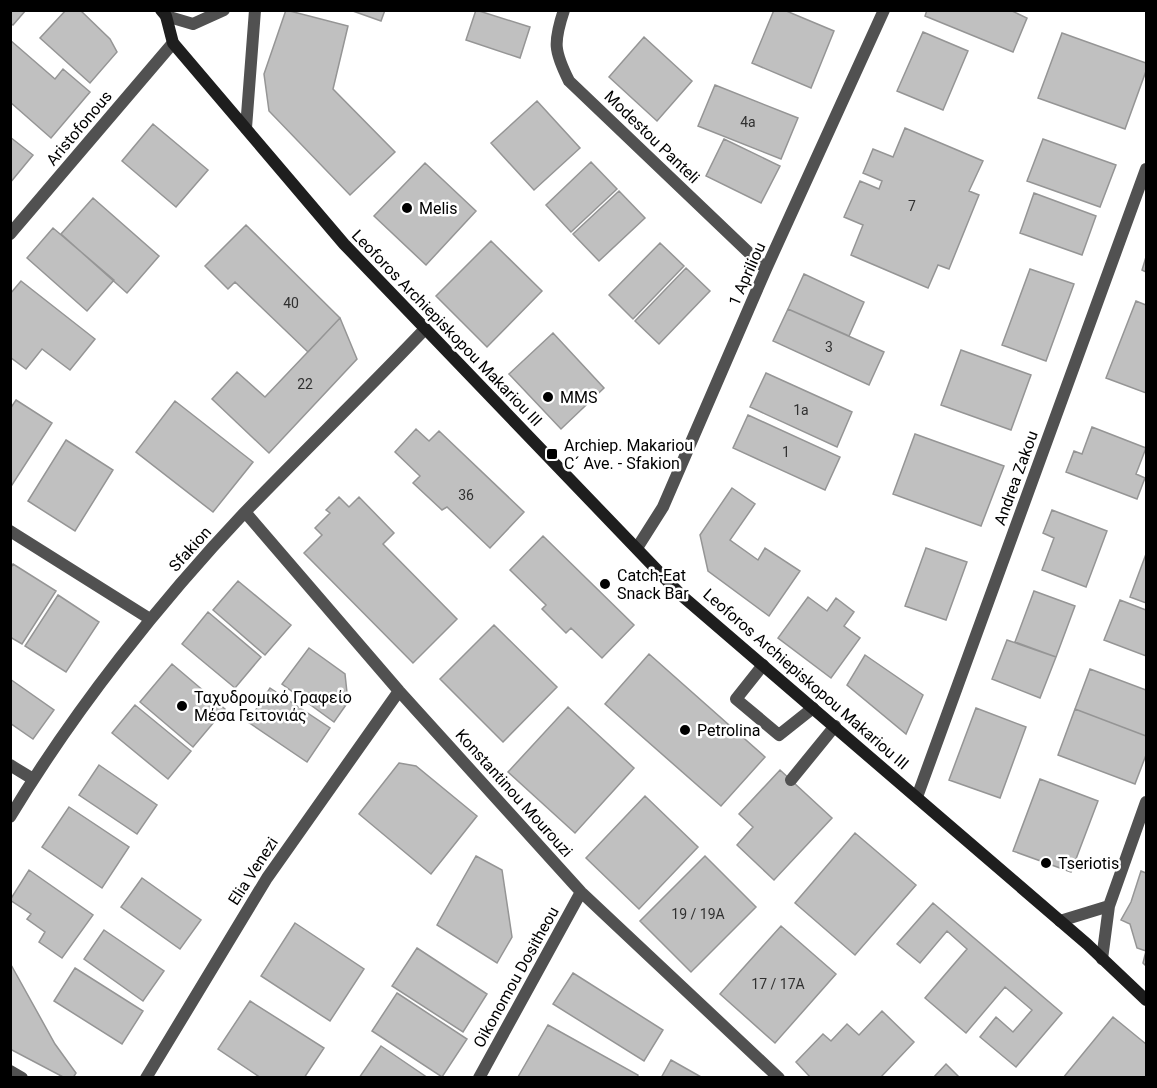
<svg xmlns="http://www.w3.org/2000/svg" width="1157" height="1088" font-family="Roboto,sans-serif">
<style>
.building{fill:#c0c0c0;stroke:#959595;stroke-width:1.5}
.lines{fill:none;stroke-linecap:round;stroke-linejoin:round}
.lane{stroke:#515151;stroke-width:12}
.street{stroke:#515151;stroke-width:12}
.secondary{stroke:#1e1e1e;stroke-width:12}
.poi-dot{fill:#000;stroke:#fff;stroke-width:2}
.labels{text-anchor:middle;dominant-baseline:central;stroke-width:5;stroke-linejoin:round;paint-order:stroke}
.number-label{font-size:14px;fill:#303030}
.street-label{font-size:16px;fill:#000;stroke:#fff}
.poi-label{font-size:16px;fill:#000;stroke:#fff;text-anchor:start}
</style>
<rect width="100%" height="100%" fill="#fff"/>
<path class="building" d="M 10,10 L 26,10 L 13,25 L 10,23 Z
M 66,10 L 80,10 L 110,39 L 117,52 L 90,83 L 40,38 Z
M 286,10 L 348,26 L 333,89 L 395,152 L 350,195 L 269,111 L 264,74 Z
M 350,10 L 385,10 L 381,21 Z
M 476,10 L 530,27 L 520,58 L 466,40 Z
M 774,10 L 784,10 L 834,31 L 811,88 L 752,63 Z
M 927,10 L 1010,10 L 1027,18 L 1013,52 L 925,16 Z
M 923,32 L 968,51 L 943,110 L 897,91 Z
M 1062,33 L 1146,63 L 1146,71 L 1125,129 L 1038,98 Z
M 644,37 L 692,81 L 657,121 L 609,77 Z
M 10,40 L 55,79 L 63,69 L 90,92 L 51,138 L 10,102 Z
M 715,85 L 798,118 L 781,159 L 698,126 Z
M 537,101 L 580,148 L 534,190 L 491,143 Z
M 153,124 L 208,170 L 176,207 L 122,161 Z
M 905,128 L 983,161 L 969,191 L 979,195 L 949,269 L 938,265 L 928,288 L 851,255 L 863,225 L 844,217 L 860,181 L 879,189 L 882,181 L 863,173 L 873,149 L 893,157 Z
M 10,137 L 33,155 L 10,183 Z
M 724,139 L 780,166 L 761,203 L 706,176 Z
M 1043,139 L 1116,165 L 1100,207 L 1027,181 Z
M 591,162 L 617,189 L 571,232 L 546,205 Z
M 425,163 L 476,211 L 426,265 L 374,216 Z
M 619,191 L 645,218 L 599,261 L 573,234 Z
M 1034,193 L 1096,216 L 1082,255 L 1020,233 Z
M 93,198 L 159,256 L 127,293 L 61,234 Z
M 246,225 L 340,318 L 308,352 L 235,282 L 228,289 L 205,266 Z
M 53,228 L 114,280 L 87,311 L 27,258 Z
M 491,241 L 542,291 L 487,347 L 436,296 Z
M 660,243 L 684,266 L 633,319 L 609,295 Z
M 1146,257 L 1146,272 L 1142,270 Z
M 686,268 L 710,291 L 659,344 L 635,321 Z
M 1030,269 L 1074,284 L 1046,361 L 1002,345 Z
M 804,274 L 864,302 L 849,336 L 788,309 Z
M 21,281 L 95,339 L 70,370 L 42,349 L 26,369 L 10,357 L 10,294 Z
M 1136,301 L 1146,305 L 1146,393 L 1106,378 Z
M 788,309 L 884,352 L 869,385 L 773,341 Z
M 340,318 L 357,359 L 269,453 L 212,399 L 237,372 L 265,397 Z
M 553,333 L 604,388 L 561,429 L 509,374 Z
M 961,350 L 1031,375 L 1011,430 L 941,405 Z
M 766,373 L 852,412 L 837,447 L 750,407 Z
M 16,400 L 52,423 L 10,488 L 10,409 Z
M 175,401 L 253,462 L 213,512 L 136,452 Z
M 748,415 L 840,457 L 825,490 L 733,448 Z
M 1092,427 L 1146,448 L 1136,474 L 1145,478 L 1137,499 L 1066,472 L 1074,451 L 1082,454 Z
M 416,429 L 429,441 L 439,431 L 524,512 L 490,548 L 447,507 L 442,510 L 413,483 L 420,476 L 395,452 Z
M 915,434 L 1004,466 L 981,526 L 893,494 Z
M 66,440 L 113,470 L 75,531 L 28,501 Z
M 732,488 L 755,504 L 730,540 L 758,560 L 765,548 L 800,571 L 769,616 L 708,571 L 700,535 Z
M 339,497 L 349,507 L 359,497 L 394,533 L 383,544 L 457,619 L 413,663 L 304,553 L 322,535 L 315,528 L 330,513 L 326,510 Z
M 1052,510 L 1107,531 L 1086,587 L 1042,570 L 1054,538 L 1043,533 Z
M 543,536 L 634,625 L 602,658 L 571,628 L 566,633 L 542,609 L 546,605 L 510,570 Z
M 926,548 L 967,562 L 946,620 L 905,606 Z
M 1146,554 L 1146,603 L 1130,597 Z
M 13,564 L 56,591 L 22,644 L 10,637 L 10,569 Z
M 238,581 L 291,625 L 265,655 L 213,610 Z
M 1034,591 L 1075,606 L 1056,657 L 1015,642 Z
M 58,595 L 99,622 L 66,672 L 25,646 Z
M 808,597 L 827,611 L 836,598 L 854,612 L 844,626 L 860,638 L 831,678 L 778,638 Z
M 1120,600 L 1146,610 L 1146,656 L 1104,640 Z
M 208,612 L 261,657 L 235,688 L 182,644 Z
M 494,625 L 557,687 L 503,742 L 440,679 Z
M 1007,640 L 1056,657 L 1040,698 L 992,679 Z
M 309,648 L 345,674 L 348,702 L 334,722 L 282,684 Z
M 649,654 L 765,757 L 721,806 L 605,704 Z
M 865,655 L 923,695 L 906,734 L 847,685 Z
M 172,664 L 225,709 L 193,747 L 140,702 Z
M 1090,669 L 1146,690 L 1146,736 L 1075,709 Z
M 10,679 L 54,710 L 33,739 L 10,723 Z
M 270,688 L 330,728 L 307,762 L 248,722 Z
M 135,705 L 191,751 L 168,779 L 112,733 Z
M 568,707 L 634,768 L 575,833 L 508,772 Z
M 976,708 L 1026,727 L 1000,798 L 949,780 Z
M 1075,709 L 1146,736 L 1146,755 L 1135,784 L 1058,755 Z
M 399,763 L 416,766 L 477,816 L 431,874 L 359,814 Z
M 99,765 L 157,805 L 137,834 L 79,795 Z
M 780,770 L 832,818 L 774,880 L 737,845 L 753,827 L 739,814 Z
M 1040,779 L 1098,801 L 1071,872 L 1013,851 Z
M 645,796 L 698,847 L 639,909 L 586,858 Z
M 69,807 L 129,847 L 102,888 L 42,847 Z
M 855,833 L 916,885 L 855,955 L 795,903 Z
M 476,856 L 502,870 L 512,937 L 497,963 L 437,925 Z
M 705,856 L 756,907 L 691,972 L 640,921 Z
M 29,870 L 93,915 L 62,958 L 39,942 L 45,932 L 27,919 L 31,914 L 10,900 Z
M 1141,871 L 1146,873 L 1146,966 L 1143,963 L 1146,951 L 1137,948 L 1130,924 L 1121,920 L 1131,902 Z
M 142,878 L 201,920 L 180,949 L 121,907 Z
M 933,903 L 1062,1013 L 1016,1067 L 980,1037 L 996,1017 L 1013,1032 L 1032,1010 L 1005,987 L 966,1033 L 925,998 L 967,949 L 947,931 L 920,963 L 897,944 Z
M 295,923 L 364,969 L 330,1021 L 261,976 Z
M 781,926 L 836,974 L 775,1043 L 720,994 Z
M 104,930 L 164,971 L 143,1001 L 84,959 Z
M 417,948 L 487,994 L 463,1032 L 392,986 Z
M 10,963 L 55,1044 L 76,1073 L 73,1078 L 65,1078 L 10,1049 Z
M 75,968 L 143,1011 L 122,1044 L 54,1001 Z
M 573,973 L 663,1030 L 644,1061 L 553,1004 Z
M 397,993 L 467,1039 L 442,1077 L 372,1031 Z
M 250,1001 L 324,1048 L 304,1078 L 261,1078 L 218,1049 Z
M 882,1011 L 914,1042 L 880,1078 L 811,1078 L 796,1062 L 823,1034 L 831,1041 L 847,1024 L 859,1035 Z
M 1113,1017 L 1146,1044 L 1146,1078 L 1063,1078 Z
M 548,1025 L 638,1075 L 637,1078 L 518,1077 Z
M 381,1046 L 428,1078 L 359,1078 Z
M 671,1060 L 703,1078 L 661,1078 Z
M 946,1064 L 960,1078 L 933,1078 Z"/>
<g class="lines">
<path class="lane" d="M 763,665 L 736,699 L 779,735 L 813,708
M 791,780 L 835,726"/>
<path class="street" d="M 564,10 C 553,43 554,51 569,81 L 766,269
M 166,16 L 193,24 L 224,10
M 246,128 L 255,10
M 10,234 L 173,43
M 245,512 L 399,691 L 581,892 L 779,1078
M 10,531 L 150,619
M 637,548 L 663,507 L 766,269 L 884,10
M 10,765 L 33,779
M 917,797 L 1146,169
M 10,817 C 75,709 160,602 246,511 C 305,450 366,391 425,329
M 1060,921 L 1109,906
M 1102,959 L 1109,906 L 1146,802
M 10,1071 L 22,1078
M 146,1078 L 267,878 L 399,691
M 479,1078 L 581,892"/>
<path class="secondary" d="M 161,10 L 166,16 L 173,43 L 344,244 L 681,595 L 1087,944 L 1146,1000"/>
</g>
<g class="poi-dot">
<circle cx="407" cy="208" r="6"/>
<circle cx="548" cy="397" r="6"/>
<rect x="546" y="448" width="12" height="12" rx="3"/>
<circle cx="605" cy="584" r="6"/>
<circle cx="182" cy="706" r="6"/>
<circle cx="685" cy="730" r="6"/>
<circle cx="1046" cy="863" r="6"/>
</g>
<g class="labels">
<g class="number-label">
<text x="748" y="122">4a</text>
<text x="912" y="206">7</text>
<text x="291" y="303">40</text>
<text x="829" y="347">3</text>
<text x="305" y="384">22</text>
<text x="801" y="410">1a</text>
<text x="786" y="452">1</text>
<text x="466" y="495">36</text>
<text x="698" y="914">19 / 19A</text>
<text x="778" y="984">17 / 17A</text>
</g>
<g class="street-label">
<text transform="translate(79 128) rotate(-50)">Aristofonous</text>
<text transform="translate(652 137) rotate(44)">Modestou Panteli</text>
<text transform="translate(747 274) rotate(-66)">1 Apriliou</text>
<text transform="translate(447 328) rotate(46)">Leoforos Archiepiskopou Makariou III</text>
<text transform="translate(1016 478) rotate(-70)">Andrea Zakou</text>
<text transform="translate(190 549) rotate(-48)">Sfakion</text>
<text transform="translate(806 679) rotate(41)">Leoforos Archiepiskopou Makariou III</text>
<text transform="translate(514 793) rotate(48)">Konstantinou Mourouzi</text>
<text transform="translate(253 871) rotate(-57)">Elia Venezi</text>
<text transform="translate(516 977) rotate(-61)">Oikonomou Dositheou</text>
</g>
<g class="poi-label">
<text x="419" y="208">Melis</text>
<text x="560" y="397">MMS</text>
<text x="564" y="445">Archiep. Makariou<tspan x="564" dy="18">C´ Ave. - Sfakion</tspan></text>
<text x="617" y="575">Catch-Eat<tspan x="617" dy="18">Snack Bar</tspan></text>
<text x="194" y="697">Ταχυδρομικό Γραφείο<tspan x="194" dy="18">Μέσα Γειτονιάς</tspan></text>
<text x="697" y="730">Petrolina</text>
<text x="1058" y="863">Tseriotis</text>
</g>
</g>
<rect width="1157" height="1088" fill="none" stroke="#000000" stroke-width="24"/>
</svg>
